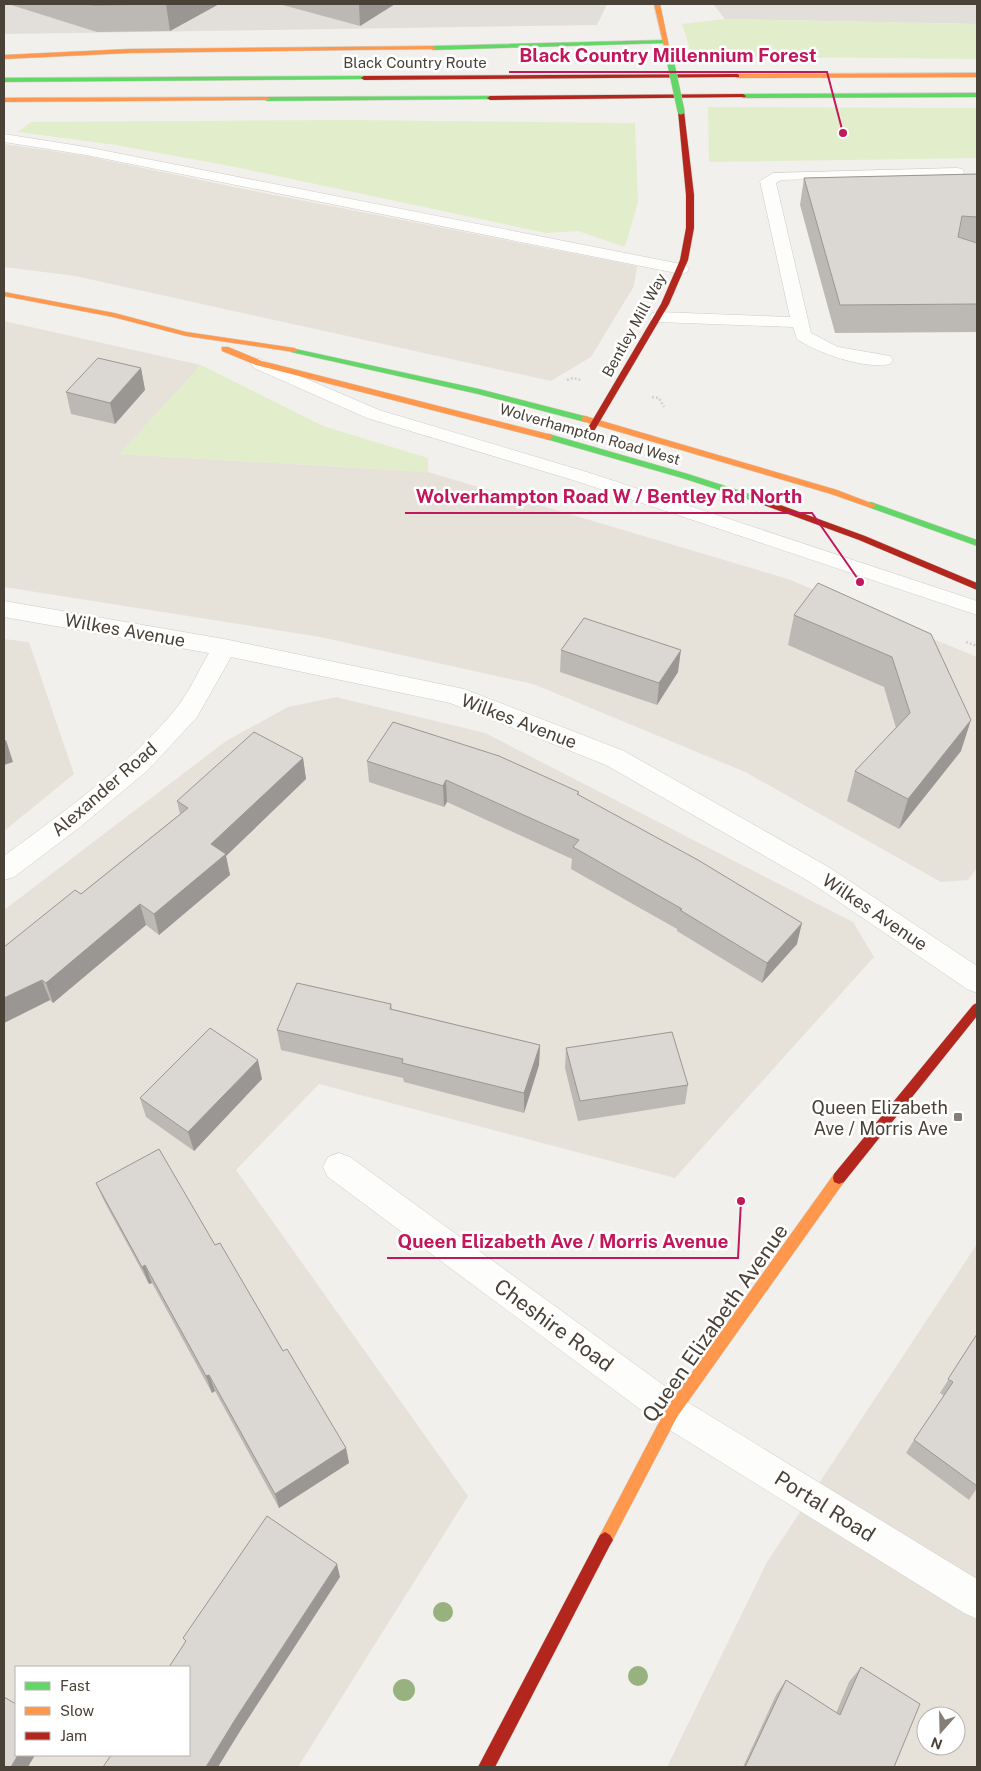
<svg xmlns="http://www.w3.org/2000/svg" width="981" height="1771" font-family="'Public Sans',sans-serif">
<style>
.residential{fill:#e7e2d9;fill-rule:evenodd}
.industrial{fill:#e2dfda}
.green{fill:#e2edcb}
.lines{fill:none;stroke-linecap:round;stroke-linejoin:round}
.lane-casing{stroke:#cfccc8;stroke-width:1}
.street-casing{stroke:#cfccc8;stroke-width:1}
.fast-casing{stroke:#d2cdc3;stroke-width:1}
.slow-casing{stroke:#d2cdc3;stroke-width:1}
.jam-casing{stroke:#d2cdc3;stroke-width:1}
.path{stroke:#d2d0ca;stroke-width:2.5;stroke-dasharray:2 2;stroke-linecap:butt}
.lane{fill:#fdfdfc;fill-rule:evenodd}
.street{fill:#fdfdfc;fill-rule:evenodd}
.fast{fill:#63d668;fill-rule:evenodd}
.slow{fill:#ff974d;fill-rule:evenodd}
.jam{fill:#b3261e;fill-rule:evenodd}
.fast-bridge-casing{stroke:#d2cdc3;stroke-width:8;stroke-linecap:butt}
.fast-bridge{stroke:#63d668;stroke-width:7}
.tree{fill:#97b27f}
.wall{fill:#bcb9b5}
.shaded-wall{fill:#999694}
.building{fill:#dbd7d3;stroke:#999694}
.poi-dot{fill:#857e76;stroke:#fff;stroke-width:2}
.labels{text-anchor:middle;dominant-baseline:central;stroke-width:5;stroke-linejoin:round;paint-order:stroke}
.far-street-label{font-size:15px;fill:#4a4137;stroke:#fff}
.street-label{font-size:18px;fill:#4a4137;stroke:#fff}
.poi-label{font-size:18px;fill:#4a4137;stroke:#fff;text-anchor:end}
.near-street-label{font-size:21px;fill:#4a4137;stroke:#fff}
.leader{fill:none;stroke:#c2185b;stroke-width:2}
.callout-dot{fill:#c2185b;stroke:#fff;stroke-width:2}
.callout-label{font-size:19px;text-anchor:middle;font-weight:bold;fill:#c2185b;stroke:#fff;stroke-width:5;stroke-linejoin:round;paint-order:stroke}
</style>
<rect width="100%" height="100%" fill="#f2f0ec"/>
<path class="residential" d="M 4,144 L 86,156 L 234,187 L 637,266 L 634,286 L 591,357 L 551,381 L 75,276 L 4,267 Z
M 4,321 L 201,365 L 120,454 L 428,472 L 788,579 L 977,657 L 977,868 L 968,880 L 941,882 L 745,772 L 533,684 L 320,637 L 4,587 Z
M 4,639 L 29,642 L 74,774 L 4,831 Z
M 336,697 L 485,733 L 853,922 L 874,957 L 675,1178 L 319,1084 L 236,1170 L 468,1496 L 298,1767 L 4,1767 L 4,910 L 226,741 L 288,707 ZM 16,1667 L 189,1667 L 189,1755 L 16,1755 Z
M 977,1244 L 977,1767 L 667,1767 L 767,1562 ZM 926,1716 L 956,1716 L 956,1746 L 926,1746 Z"/>
<path class="industrial" d="M 4,4 L 607,4 L 597,25 L 4,34 Z
M 713,4 L 977,4 L 977,24 L 725,19 Z"/>
<path class="green" d="M 725,19 L 977,24 L 977,59 L 692,56 L 682,24 Z
M 708,107 L 977,108 L 977,158 L 709,162 Z
M 350,120 L 635,123 L 638,202 L 625,247 L 578,231 L 546,233 L 235,167 L 116,145 L 18,132 L 31,122 Z
M 201,365 L 323,426 L 428,458 L 428,472 L 119,454 Z"/>
<g class="lines">
<g class="lane-casing">
<path id="lane" d="M 4,134 L 86,147 L 681,264 L 687,266 L 689,269 L 687,272 L 681,274 L 86,155 L 4,142 Z
M 957,168 L 962,169 L 964,172 L 962,175 L 781,180 L 776,183 L 811,333 L 838,347 L 890,356 L 893,360 L 890,364 C 866,370 817,353 797,339 L 793,327 L 658,322 L 652,321 L 650,317 L 652,313 L 658,312 L 790,317 L 760,181 L 773,173 Z
M 260,359 L 379,410 L 590,473 L 977,601 L 977,615 L 576,481 L 367,418 L 254,368 L 251,364 L 254,360 Z"/>
</g>
<g class="street-casing">
<path id="street" d="M 4,601 L 224,639 L 464,689 L 624,751 L 830,868 L 977,966 L 977,993 L 967,989 L 810,882 L 606,765 L 450,703 L 231,657 L 197,717 L 148,770 L 80,827 L 14,877 L 4,880 L 4,856 C 63,812 132,764 178,706 C 190,690 199,670 209,653 L 4,617 Z
M 339,1153 L 350,1157 L 684,1400 L 977,1579 L 977,1619 L 964,1613 L 660,1424 L 328,1177 L 323,1167 L 328,1157 Z"/>
</g>
<g class="fast-casing">
<path id="fast" d="M 666,40 L 668,41 L 668,43 L 433,50 L 430,48 L 433,46 Z
M 364,76 L 367,78 L 366,79 L 4,82 L 4,78 Z
M 977,93 L 977,97 L 743,98 L 740,96 L 743,94 Z
M 490,96 L 492,97 L 492,99 L 267,101 L 264,99 L 267,97 Z
M 291,348 L 479,389 L 588,417 L 589,419 L 585,422 L 478,394 L 291,352 Z
M 549,434 L 688,474 L 756,496 L 757,498 L 753,501 L 750,500 L 682,478 L 546,439 L 545,437 Z
M 871,502 L 977,540 L 977,546 L 868,507 L 868,503 Z"/>
</g>
<g class="slow-casing">
<path id="slow" d="M 654,4 L 660,4 L 671,56 L 666,55 Z
M 433,46 L 436,48 L 435,49 L 129,53 L 4,59 L 4,55 L 129,49 Z
M 977,73 L 977,77 L 737,78 L 734,76 L 737,74 Z
M 267,97 L 270,99 L 269,100 L 4,102 L 4,98 Z
M 4,292 L 114,313 L 186,332 L 294,348 L 298,350 L 294,352 L 186,336 L 113,317 L 4,296 Z
M 222,347 L 228,347 L 262,361 L 552,435 L 553,437 L 549,440 L 256,365 L 222,351 Z
M 585,416 L 837,490 L 876,505 L 874,507 L 868,507 L 831,494 L 582,421 L 582,417 Z
M 839,1172 L 844,1174 L 845,1178 L 844,1182 L 677,1417 L 610,1545 L 605,1548 L 600,1545 L 597,1540 L 600,1535 L 667,1407 L 834,1174 Z"/>
</g>
<g class="jam-casing">
<path id="jam" d="M 737,74 L 739,75 L 739,77 L 364,80 L 361,78 L 364,76 Z
M 743,94 L 746,96 L 745,97 L 490,100 L 487,98 L 490,96 Z
M 681,109 L 684,111 L 694,195 L 694,228 L 688,260 L 669,304 L 590,438 L 589,440 L 583,440 L 582,438 L 661,304 L 680,260 L 686,228 L 686,195 L 678,111 Z
M 753,495 L 865,536 L 977,583 L 977,590 L 859,540 L 750,500 L 750,496 Z
M 977,1003 L 977,1016 L 844,1182 L 839,1184 L 834,1182 L 833,1178 L 834,1174 L 973,1005 Z
M 605,1532 L 610,1535 L 613,1540 L 610,1545 L 495,1767 L 478,1767 L 600,1535 Z"/>
</g>
<path class="path" d="M 567,380 L 573,378 L 581,380
M 652,397 L 659,398 L 664,407
M 966,642 L 977,646"/>
<use href="#lane" class="lane"/>
<use href="#street" class="street"/>
<use href="#fast" class="fast"/>
<use href="#slow" class="slow"/>
<use href="#jam" class="jam"/>
<g class="fast-bridge-casing">
<path id="fast-bridge" d="M 669,55 L 681,111"/>
</g>
<use href="#fast-bridge" class="fast-bridge"/>
</g>
<g class="tree">
<circle cx="443" cy="1612" r="10"/>
<circle cx="638" cy="1676" r="10"/>
<circle cx="404" cy="1690" r="11"/>
</g>
<path class="wall" d="M 8,4 L 219,4 L 170,31 L 97,32 Z
M 279,4 L 395,4 L 360,26 Z
M 977,174 L 977,332 L 835,333 L 800,205 L 804,178 Z
M 141,368 L 145,390 L 115,424 L 71,414 L 66,392 Z
M 794,615 L 931,634 L 961,751 L 899,829 L 847,801 L 855,771 L 896,728 L 884,687 L 788,645 Z
M 561,650 L 678,672 L 657,705 L 560,672 Z
M 303,758 L 306,779 L 226,856 L 230,875 L 159,935 L 146,925 L 53,1003 L 50,1000 L 4,1023 L 81,894 L 180,814 L 177,801 Z
M 367,761 L 579,792 L 579,796 L 797,944 L 762,983 L 677,931 L 677,929 L 571,869 L 572,859 L 447,802 L 444,807 L 369,782 Z
M 391,1004 L 392,1009 L 540,1045 L 539,1065 L 524,1113 L 404,1082 L 403,1078 L 281,1050 L 277,1030 Z
M 566,1048 L 688,1085 L 685,1104 L 578,1121 L 565,1068 Z
M 262,1079 L 194,1151 L 146,1117 L 140,1098 Z
M 96,1183 L 215,1245 L 346,1448 L 349,1463 L 279,1508 L 215,1391 L 212,1393 L 152,1283 L 149,1284 L 104,1201 Z
M 977,1334 L 977,1488 L 969,1500 L 906,1453 L 914,1440 L 944,1396 L 940,1393 Z
M 861,1667 L 894,1767 L 743,1767 L 776,1695 L 786,1680 L 836,1713 L 849,1682 Z"/>
<path class="shaded-wall" d="M 166,4 L 219,4 L 170,31 Z
M 359,4 L 395,4 L 360,26 Z
M 141,368 L 145,390 L 115,424 L 110,403 Z
M 681,650 L 678,672 L 657,705 L 659,683 Z
M 971,720 L 961,751 L 899,829 L 908,799 Z
M 6,740 L 13,762 L 4,765 L 4,741 Z
M 303,758 L 306,779 L 226,856 L 230,875 L 159,935 L 154,914 L 211,844 Z
M 446,780 L 447,802 L 444,807 L 443,786 Z
M 140,904 L 146,925 L 53,1003 L 46,983 Z
M 802,923 L 797,944 L 762,983 L 767,963 Z
M 42,980 L 50,1000 L 4,1023 L 4,998 Z
M 540,1045 L 539,1065 L 524,1113 L 524,1093 Z
M 258,1060 L 262,1079 L 194,1151 L 188,1132 Z
M 145,1265 L 152,1283 L 149,1284 L 142,1267 Z
M 209,1375 L 215,1391 L 212,1393 L 206,1376 Z
M 346,1448 L 349,1463 L 279,1508 L 275,1494 Z
M 337,1564 L 340,1577 L 242,1728 L 218,1767 L 206,1767 L 236,1718 Z
M 18,1755 L 35,1755 L 28,1767 L 11,1767 Z"/>
<path class="building" d="M 90,4 L 167,4 L 92,5 Z
M 977,174 L 977,217 L 962,216 L 958,237 L 977,243 L 977,304 L 840,305 L 804,178 Z
M 98,358 L 141,368 L 110,403 L 66,392 Z
M 818,583 L 931,634 L 971,720 L 908,799 L 855,771 L 910,713 L 892,657 L 794,615 Z
M 584,618 L 681,650 L 659,683 L 561,650 Z
M 393,722 L 499,756 L 579,792 L 577,794 L 698,860 L 802,923 L 767,963 L 680,910 L 682,909 L 573,847 L 579,840 L 446,780 L 443,786 L 367,761 Z
M 254,732 L 303,758 L 211,844 L 226,854 L 154,914 L 140,904 L 46,983 L 42,980 L 4,998 L 4,947 L 75,890 L 81,894 L 188,808 L 177,801 Z
M 297,983 L 391,1004 L 390,1009 L 540,1045 L 524,1093 L 402,1063 L 403,1059 L 277,1030 Z
M 210,1028 L 258,1060 L 188,1132 L 140,1098 Z
M 672,1032 L 688,1085 L 580,1101 L 566,1048 Z
M 159,1149 L 215,1245 L 220,1243 L 283,1351 L 287,1349 L 346,1448 L 275,1494 L 209,1375 L 206,1376 L 145,1265 L 142,1267 L 96,1183 Z
M 977,1334 L 977,1486 L 914,1440 L 953,1382 L 948,1379 Z
M 267,1516 L 337,1564 L 236,1718 L 206,1767 L 103,1767 L 111,1755 L 189,1755 L 189,1667 L 169,1667 L 186,1641 L 183,1638 Z
M 861,1667 L 920,1704 L 894,1767 L 745,1767 L 786,1680 L 840,1715 Z
M 4,1697 L 16,1704 L 16,1755 L 18,1755 L 11,1767 L 4,1767 Z"/>
<rect class="poi-dot" x="953" y="1112" width="10" height="10" rx="2.5"/>
<g class="labels">
<g class="far-street-label">
<text x="415" y="62">Black Country Route</text>
<text transform="translate(634 325) rotate(-61)">Bentley Mill Way</text>
<text transform="translate(590 434) rotate(16)">Wolverhampton Road West</text>
</g>
<g class="street-label">
<text transform="translate(125 630) rotate(10)">Wilkes Avenue</text>
<text transform="translate(519 721) rotate(21)">Wilkes Avenue</text>
<text transform="translate(104 789) rotate(-41)">Alexander Road</text>
<text transform="translate(875 912) rotate(34)">Wilkes Avenue</text>
</g>
<g class="poi-label">
<text x="948" y="1107">Queen Elizabeth<tspan x="948" dy="21">Ave / Morris Ave</tspan></text>
</g>
<g class="near-street-label">
<text transform="translate(715 1323) rotate(-55)">Queen Elizabeth Avenue</text>
<text transform="translate(554 1325) rotate(36)">Cheshire Road</text>
<text transform="translate(825 1506) rotate(32)">Portal Road</text>
</g>
</g>
<path class="leader" d="M843 133L827 72H509M860 582L812 513H405M741 1201L738 1258H387"/>
<g class="callout-dot">
<circle cx="843" cy="133" r="5"/>
<circle cx="860" cy="582" r="5"/>
<circle cx="741" cy="1201" r="5"/>
</g>
<g class="callout-label">
<text x="668" y="62">Black Country Millennium Forest</text>
<text x="609" y="503">Wolverhampton Road W / Bentley Rd North</text>
<text x="563" y="1248">Queen Elizabeth Ave / Morris Avenue</text>
</g>
<rect width="981" height="1771" fill="none" stroke="#4a4137" stroke-width="10"/>
<rect x="15" y="1666" width="175" height="90" fill="#ffffff" stroke="#b7b3af"/>
<rect x="25" y="1682" width="25" height="8" fill="#63d668" stroke="#b7b3af"/>
<text x="60" y="1691" font-size="15" fill="#4a4137">Fast</text>
<rect x="25" y="1707" width="25" height="8" fill="#ff974d" stroke="#b7b3af"/>
<text x="60" y="1716" font-size="15" fill="#4a4137">Slow</text>
<rect x="25" y="1732" width="25" height="8" fill="#b3261e" stroke="#b7b3af"/>
<text x="60" y="1741" font-size="15" fill="#4a4137">Jam</text>
<g transform="translate(941 1731) rotate(200)"><circle r="24" fill="#ffffff" stroke="#b7b3af"/>
<path d="M0-4L9 19L0 12L-9 19Z" fill="#857e76"/>
<text y="-8" font-size="14" font-weight="bold" text-anchor="middle" fill="#4a4137">N</text>
</g>
</svg>
